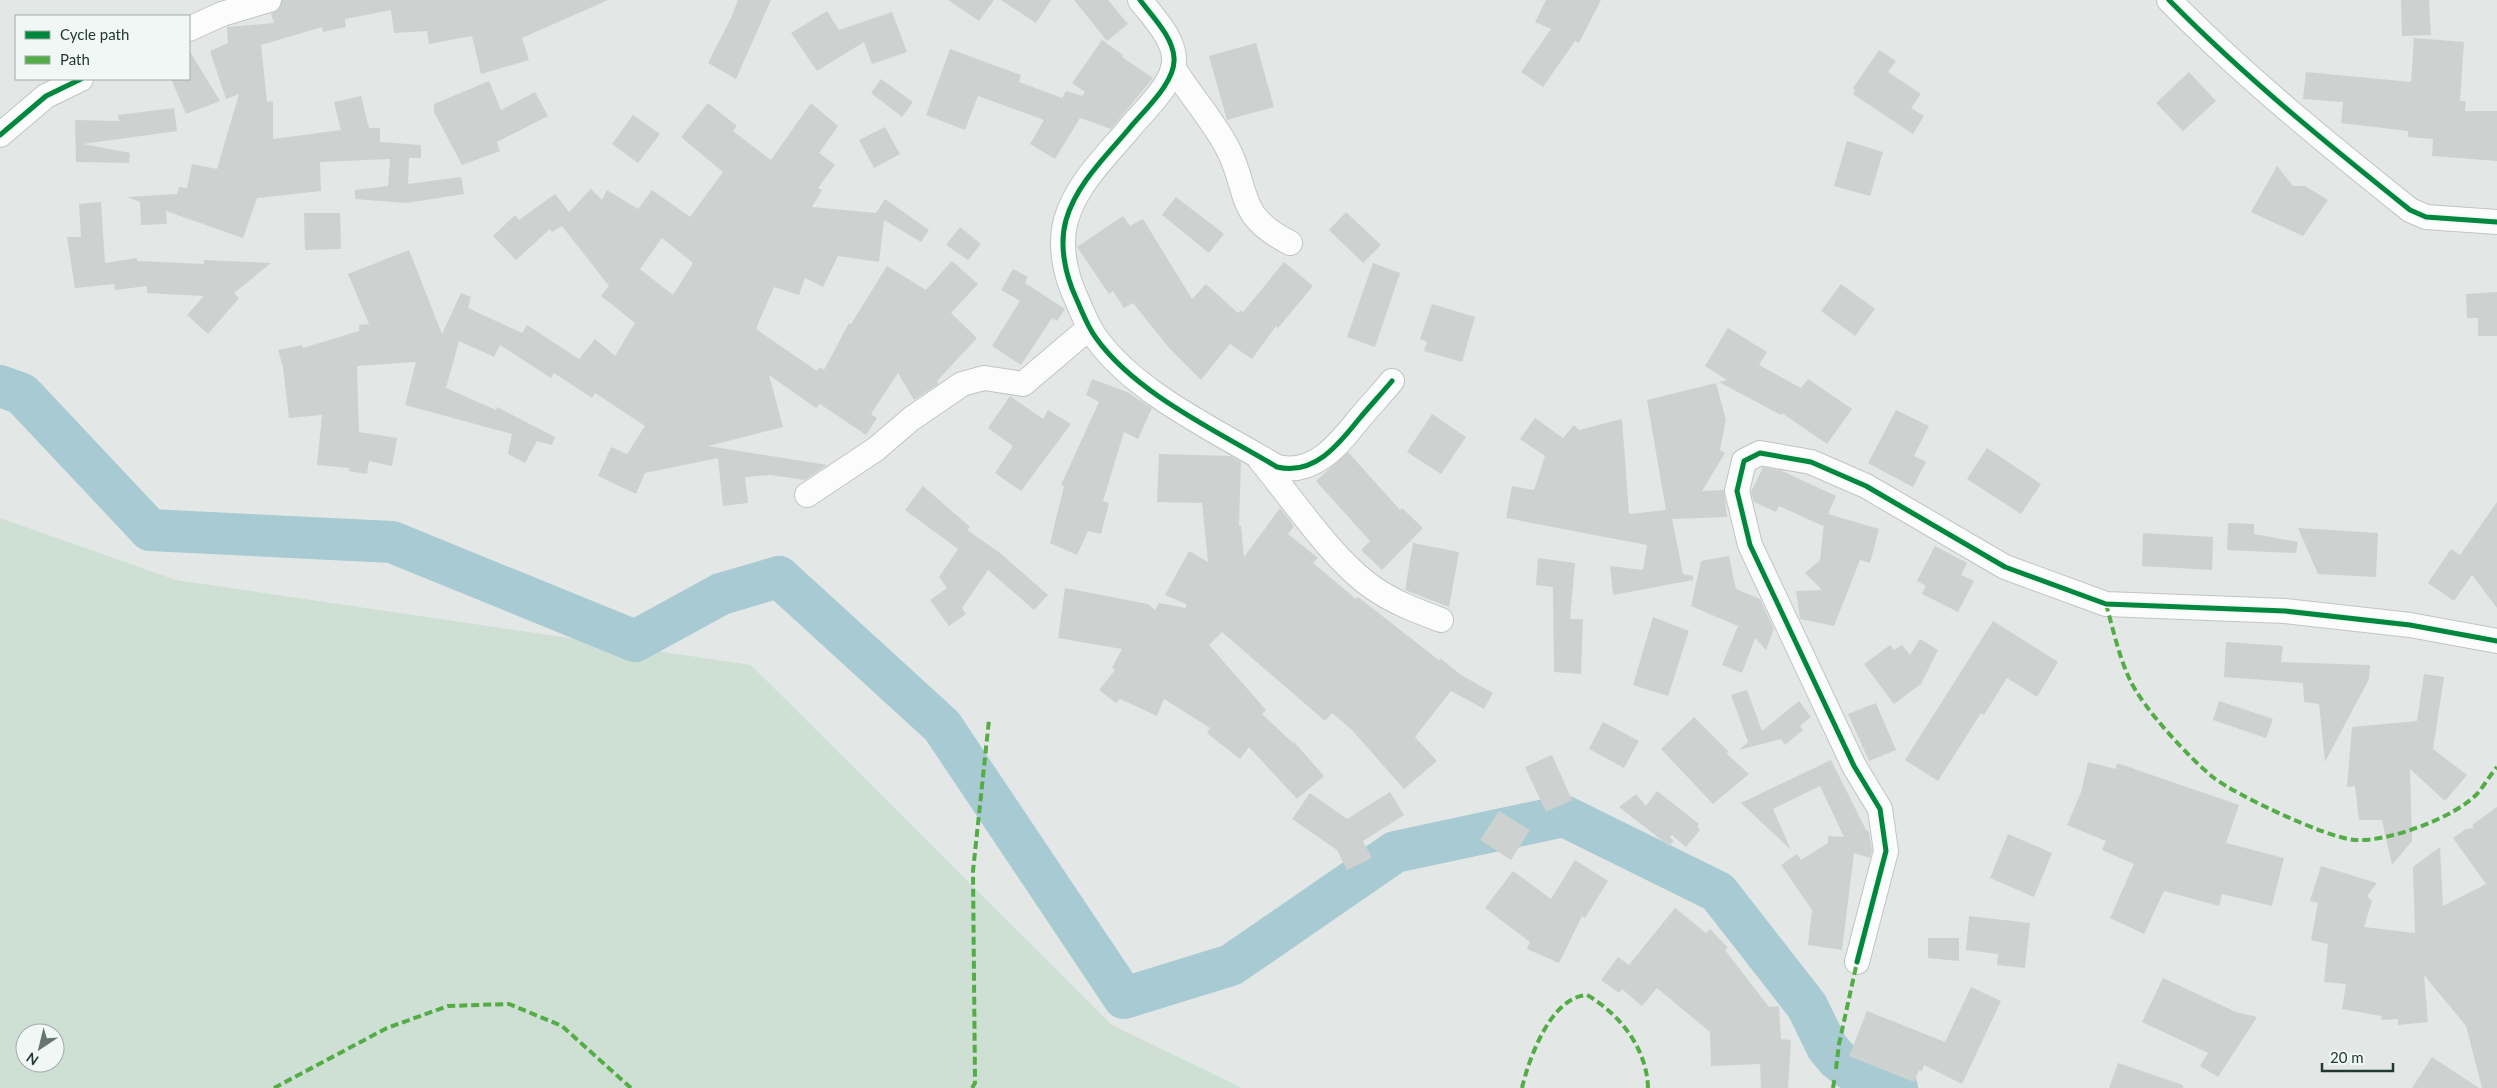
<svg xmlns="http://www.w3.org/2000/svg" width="2497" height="1088" font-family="Lato,sans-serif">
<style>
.green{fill:#cee0d4;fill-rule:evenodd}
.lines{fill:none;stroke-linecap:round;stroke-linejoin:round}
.river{stroke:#a8cad2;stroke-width:42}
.building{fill:#cdd1d0;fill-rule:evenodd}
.minor-casing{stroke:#c0c5c3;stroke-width:26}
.path{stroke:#c0c8c5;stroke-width:3;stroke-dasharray:2.5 4;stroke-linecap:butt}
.minor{stroke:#fbfcfb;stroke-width:24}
.quiet{stroke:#53ac45;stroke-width:4;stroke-dasharray:8 4;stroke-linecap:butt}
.cycleway-casing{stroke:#f1f7f4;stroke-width:8}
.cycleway{stroke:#00873e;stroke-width:5}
</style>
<rect width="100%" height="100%" fill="#e3e8e6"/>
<path class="green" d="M 0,518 L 176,580 L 751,665 L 1112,1025 L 1242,1088 L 0,1088 ZM 25,1033 L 55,1033 L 55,1063 L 25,1063 Z"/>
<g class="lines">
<path class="river" d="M 0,386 L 22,394 L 150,530 L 392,542 L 635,641 L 721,594 L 779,577 L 942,726 L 1124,998 L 1231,965 L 1395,852 L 1564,816 L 1718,892 L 1807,1006 L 1827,1047 L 1837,1059 L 1850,1069 L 1897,1088"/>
</g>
<path class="building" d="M 282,0 L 608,0 L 522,38 L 529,60 L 481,74 L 472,36 L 429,44 L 427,31 L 394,33 L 391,10 L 345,19 L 346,27 L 323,32 L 322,27 L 261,45 L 267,102 L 273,101 L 273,139 L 341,130 L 334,102 L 361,96 L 369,128 L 380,128 L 380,142 L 421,145 L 421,158 L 409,158 L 408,184 L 461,177 L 464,194 L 406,203 L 355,199 L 355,190 L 388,186 L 390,159 L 320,162 L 321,191 L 257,198 L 243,238 L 166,211 L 167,224 L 141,225 L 140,202 L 127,197 L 177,194 L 179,187 L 187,188 L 192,164 L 217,169 L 239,94 L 226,99 L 210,51 L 228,43 L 227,27 L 274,23 L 271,14 L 279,9 Z
M 738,0 L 771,0 L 736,79 L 708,63 L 731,18 Z
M 948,0 L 994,0 L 979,21 Z
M 1001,0 L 1051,0 L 1036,23 Z
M 1074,0 L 1108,0 L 1128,24 L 1107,41 Z
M 1546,0 L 1601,0 L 1579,43 L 1575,41 L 1543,87 L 1521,72 L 1551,29 L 1535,22 Z
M 2401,0 L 2429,0 L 2431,35 L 2402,36 Z
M 827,11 L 839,30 L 892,12 L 907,52 L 872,64 L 864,42 L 817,71 L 791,33 Z
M 2414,38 L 2464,42 L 2460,101 L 2466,101 L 2465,111 L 2497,111 L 2497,161 L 2432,156 L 2433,139 L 2408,137 L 2408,131 L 2341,123 L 2343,102 L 2303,99 L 2306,72 L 2411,82 Z
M 1102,40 L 1123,55 L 1122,57 L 1153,78 L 1111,129 L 1080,118 L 1055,159 L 1030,144 L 1044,120 L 978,96 L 965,130 L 926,115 L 950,49 L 1021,75 L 1019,82 L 1062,98 L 1066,91 L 1082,96 L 1085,92 L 1072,83 Z
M 1256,43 L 1274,107 L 1227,120 L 1209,56 Z
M 189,50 L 220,101 L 186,114 L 171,79 L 189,79 Z
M 1879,50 L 1896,61 L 1888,72 L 1921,94 L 1911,108 L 1924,116 L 1913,134 L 1853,94 L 1855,90 L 1853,88 Z
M 2189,72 L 2216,101 L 2183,131 L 2156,103 Z
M 881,79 L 913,102 L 902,117 L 871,93 Z
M 489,81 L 501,110 L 535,92 L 548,116 L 497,142 L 500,151 L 462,165 L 434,112 L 434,104 Z
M 708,103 L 737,126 L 733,131 L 771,160 L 811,103 L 838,126 L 819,153 L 835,165 L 818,188 L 822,190 L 812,207 L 876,213 L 885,199 L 929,230 L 921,242 L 884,220 L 879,262 L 838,256 L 823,287 L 805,278 L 799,295 L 774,287 L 756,329 L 817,371 L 820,367 L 824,370 L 849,323 L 851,324 L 887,266 L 926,290 L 952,261 L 978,284 L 951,313 L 977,338 L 937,381 L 938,384 L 914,400 L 898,373 L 871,414 L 877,418 L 866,435 L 820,404 L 816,408 L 769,375 L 783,427 L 708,446 L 827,465 L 805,480 L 771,475 L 745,477 L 748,503 L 723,506 L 718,458 L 645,473 L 636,494 L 598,476 L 611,447 L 627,454 L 645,426 L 595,393 L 592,398 L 554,373 L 551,378 L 500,345 L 494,357 L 459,341 L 446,388 L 496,410 L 497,407 L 555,437 L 552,445 L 537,441 L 525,463 L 508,454 L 512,434 L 405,405 L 416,362 L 357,366 L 359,432 L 397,438 L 392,466 L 369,461 L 367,474 L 349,471 L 349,468 L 317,465 L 322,415 L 289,418 L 283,367 L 278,350 L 302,345 L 303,348 L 359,331 L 359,325 L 369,324 L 348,274 L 409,250 L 442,334 L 461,293 L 471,297 L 468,308 L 522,333 L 527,325 L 579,359 L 595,339 L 615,356 L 635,323 L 601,296 L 609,286 L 562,226 L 552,232 L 550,229 L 516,260 L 493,236 L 515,215 L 519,220 L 555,194 L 569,212 L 591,189 L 602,200 L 607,190 L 638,209 L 652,190 L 690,217 L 723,172 L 681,137 ZM 662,238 L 693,263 L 673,295 L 640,269 Z
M 174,108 L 177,131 L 83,144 L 130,153 L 129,163 L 76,162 L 75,120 L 119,121 L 118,115 Z
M 633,115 L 660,134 L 638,163 L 612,144 Z
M 885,127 L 900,154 L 874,168 L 859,140 Z
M 1847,141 L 1883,152 L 1870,196 L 1834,186 Z
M 2277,166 L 2293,186 L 2305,186 L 2328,200 L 2303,236 L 2251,212 Z
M 1176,197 L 1224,234 L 1209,253 L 1162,215 Z
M 101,202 L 105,263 L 137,258 L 137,261 L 204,264 L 204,260 L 271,263 L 234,293 L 239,298 L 208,334 L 187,315 L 204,296 L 147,293 L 147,286 L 115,290 L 114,284 L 75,288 L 67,237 L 81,237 L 79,204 Z
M 1346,212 L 1381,245 L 1363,263 L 1329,230 Z
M 304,213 L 340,213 L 341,249 L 305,250 Z
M 1123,216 L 1130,226 L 1143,219 L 1192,299 L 1206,284 L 1238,313 L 1241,310 L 1243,312 L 1284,262 L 1313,286 L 1278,328 L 1276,326 L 1252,359 L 1230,344 L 1201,380 L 1170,349 L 1133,303 L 1124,308 L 1113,291 L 1109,294 L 1077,247 Z
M 960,227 L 981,244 L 968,260 L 946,245 Z
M 1373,263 L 1400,273 L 1375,347 L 1347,337 Z
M 1013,269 L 1028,277 L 1025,283 L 1065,309 L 1057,321 L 1052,318 L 1021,365 L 992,346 L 1020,301 L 1001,290 Z
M 1841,284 L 1875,309 L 1855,336 L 1821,311 Z
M 2497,292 L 2497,336 L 2478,336 L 2478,318 L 2467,318 L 2466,294 Z
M 1432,304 L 1475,317 L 1462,362 L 1424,351 L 1427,342 L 1420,339 Z
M 1728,328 L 1767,352 L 1759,365 L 1801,388 L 1808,379 L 1852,409 L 1827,444 L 1782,413 L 1781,415 L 1719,382 L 1727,380 L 1705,366 Z
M 1092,379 L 1127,392 L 1152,408 L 1138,439 L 1124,432 L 1103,501 L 1109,503 L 1101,534 L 1088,531 L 1077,555 L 1050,543 L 1064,486 L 1061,485 L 1099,402 L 1086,395 Z
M 1716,383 L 1726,420 L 1720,450 L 1725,453 L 1702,491 L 1724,490 L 1727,517 L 1672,519 L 1683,574 L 1693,576 L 1693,580 L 1613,595 L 1610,566 L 1643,570 L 1647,545 L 1506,518 L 1512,486 L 1534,490 L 1545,456 L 1520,439 L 1535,418 L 1563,438 L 1574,425 L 1579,430 L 1622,419 L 1629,514 L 1666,510 L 1647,400 Z
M 1010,396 L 1043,419 L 1048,410 L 1071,424 L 1021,491 L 995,473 L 1013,446 L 988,428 Z
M 1896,410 L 1929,426 L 1914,456 L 1926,462 L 1913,487 L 1868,463 Z
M 1432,414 L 1466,437 L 1441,474 L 1407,452 Z
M 1987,448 L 2041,484 L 2021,514 L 1967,479 Z
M 1348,452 L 1400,510 L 1402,508 L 1423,528 L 1382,570 L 1361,550 L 1370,541 L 1316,481 Z
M 1159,454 L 1231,456 L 1241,462 L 1239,526 L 1241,526 L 1244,557 L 1280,508 L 1294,526 L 1288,534 L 1318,558 L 1313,563 L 1356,599 L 1358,597 L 1440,661 L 1440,658 L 1461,675 L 1493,693 L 1484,709 L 1451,691 L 1415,737 L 1437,761 L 1404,789 L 1352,730 L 1332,713 L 1325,721 L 1222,632 L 1209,645 L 1266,710 L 1262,714 L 1293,743 L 1294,742 L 1324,776 L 1297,799 L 1249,747 L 1240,759 L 1207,733 L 1210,728 L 1164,699 L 1157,716 L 1120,699 L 1116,703 L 1099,690 L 1115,670 L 1112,668 L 1122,649 L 1058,638 L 1065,588 L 1148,604 L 1155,610 L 1159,603 L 1186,608 L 1186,604 L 1165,595 L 1189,551 L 1208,562 L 1202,503 L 1157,502 Z
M 1763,467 L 1780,470 L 1836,496 L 1828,514 L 1879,529 L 1870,563 L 1860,560 L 1834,626 L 1800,619 L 1796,591 L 1822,590 L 1805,573 L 1820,560 L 1824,523 L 1823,526 L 1779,506 L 1776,512 L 1754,502 L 1751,492 Z
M 923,486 L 970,527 L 967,530 L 1000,553 L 1048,595 L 1034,610 L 988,570 L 962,608 L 966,614 L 949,626 L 930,600 L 947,588 L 939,577 L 958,549 L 905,510 Z
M 2497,502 L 2497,608 L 2472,575 L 2454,601 L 2428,583 L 2451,549 L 2460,555 Z
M 2228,523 L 2254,524 L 2254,534 L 2298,542 L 2296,553 L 2227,550 Z
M 2298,528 L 2378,533 L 2376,577 L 2318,574 Z
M 2143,533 L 2213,537 L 2212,570 L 2142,566 Z
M 1413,543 L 1459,552 L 1449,607 L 1405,590 Z
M 1935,546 L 1967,563 L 1961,575 L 1974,581 L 1958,612 L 1922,594 L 1926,586 L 1917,581 Z
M 1729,556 L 1736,589 L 1760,599 L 1774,629 L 1766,650 L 1755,638 L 1742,673 L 1722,665 L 1738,626 L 1691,606 L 1701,561 Z
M 1538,558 L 1575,563 L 1570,619 L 1583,619 L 1581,674 L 1554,672 L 1553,587 L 1536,585 Z
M 1653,617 L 1689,631 L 1668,696 L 1633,685 Z
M 1993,621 L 2058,662 L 2037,697 L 2007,678 L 1984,715 L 1981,713 L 1938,781 L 1905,760 Z
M 1920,639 L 1938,650 L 1921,684 L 1894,704 L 1864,664 L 1890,645 L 1894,650 L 1902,645 L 1910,655 Z
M 2226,642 L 2283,646 L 2281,662 L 2370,665 L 2369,679 L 2325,762 L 2319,704 L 2304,702 L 2303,683 L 2224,677 Z
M 2424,674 L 2444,677 L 2433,749 L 2467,775 L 2445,801 L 2410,769 L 2412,841 L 2392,865 L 2382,820 L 2359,820 L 2355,786 L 2347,787 L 2352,727 L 2417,721 Z
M 1747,690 L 1762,731 L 1799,701 L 1811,717 L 1800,726 L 1803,730 L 1785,745 L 1781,739 L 1739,750 L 1748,742 L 1731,695 Z
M 2219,701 L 2273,719 L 2266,738 L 2213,720 Z
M 1876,703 L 1896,750 L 1869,761 L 1848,714 Z
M 1694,717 L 1729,752 L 1726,753 L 1749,774 L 1713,804 L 1661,749 Z
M 1603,722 L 1639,741 L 1624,768 L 1589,749 Z
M 1552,755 L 1572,800 L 1546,812 L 1525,767 Z
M 1831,760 L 1866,830 L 1869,832 L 1872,850 L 1870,858 L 1854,853 L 1842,950 L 1808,945 L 1812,910 L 1781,865 L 1797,854 L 1801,860 L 1828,843 L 1828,836 L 1844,837 L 1820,786 L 1773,809 L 1791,850 L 1741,803 Z
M 2088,762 L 2116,769 L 2117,763 L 2239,805 L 2226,843 L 2284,858 L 2272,906 L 2222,894 L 2219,906 L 2164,891 L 2144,934 L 2110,918 L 2134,864 L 2102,850 L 2106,841 L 2067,825 L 2081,792 Z
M 1657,791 L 1699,824 L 1697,826 L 1700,830 L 1686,847 L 1672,835 L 1670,837 L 1674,841 L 1669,846 L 1619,807 L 1636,794 L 1646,806 Z
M 1390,792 L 1404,815 L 1363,841 L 1372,858 L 1347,870 L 1337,850 L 1292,819 L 1310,793 L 1347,819 Z
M 2497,807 L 2497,1088 L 2482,1088 L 2466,1026 L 2424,975 L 2428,1022 L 2398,1025 L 2398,1019 L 2382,1020 L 2381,1016 L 2342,1009 L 2346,984 L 2324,982 L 2328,944 L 2311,940 L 2318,903 L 2310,901 L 2321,866 L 2377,883 L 2367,896 L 2372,901 L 2364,927 L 2415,933 L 2413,867 L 2440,847 L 2443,906 L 2486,884 L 2453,838 L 2466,829 L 2474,828 L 2472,825 Z
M 1499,811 L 1530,830 L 1511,860 L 1480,840 Z
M 2008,834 L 2052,853 L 2034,897 L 1990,878 Z
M 1575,860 L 1608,881 L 1585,918 L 1582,916 L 1559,963 L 1527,949 L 1530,942 L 1485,908 L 1513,871 L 1551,899 Z
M 1675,908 L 1706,933 L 1710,929 L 1728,948 L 1725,950 L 1769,1007 L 1779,1006 L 1781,1039 L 1791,1040 L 1788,1088 L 1761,1088 L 1760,1064 L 1711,1066 L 1710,1032 L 1657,988 L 1642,1006 L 1622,989 L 1619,993 L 1601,980 L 1618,957 L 1629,965 Z
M 1969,916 L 2030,923 L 2025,968 L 1997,965 L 1998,954 L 1966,950 Z
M 1928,938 L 1959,938 L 1959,961 L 1928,958 Z
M 2163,978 L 2236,1012 L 2257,1017 L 2218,1077 L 2200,1066 L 2208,1053 L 2142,1022 Z
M 1971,987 L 2001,1001 L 1962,1084 L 1924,1065 L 1922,1071 L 1919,1070 L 1914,1082 L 1849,1056 L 1867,1011 L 1945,1042 Z
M 2432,1057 L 2479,1088 L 2412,1088 Z
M 2118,1063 L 2183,1085 L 2183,1088 L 2109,1088 Z"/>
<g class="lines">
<g class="minor-casing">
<path id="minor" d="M 1140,0 C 1152,16 1173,37 1174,58 C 1176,83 1142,112 1128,130 C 1105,157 1076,185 1066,220 C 1059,245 1065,274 1076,298 C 1082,311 1087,326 1096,338 C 1136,394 1219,432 1277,467 C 1314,476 1339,444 1359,419 C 1370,406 1381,394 1392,381
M 2169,0 C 2245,77 2325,142 2410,210 L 2426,217 L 2497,222
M 189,29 L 222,14 L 269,0
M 1173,67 C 1190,95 1212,119 1227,147 C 1251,193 1234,214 1290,243
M 0,135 L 46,96 L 81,79
M 1260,460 C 1292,498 1332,559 1372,587 C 1393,602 1417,611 1441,620
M 807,495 L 876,449 L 911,419 L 962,384 L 984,378 L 1023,384 L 1089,328
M 1857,962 L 1886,851 L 1880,809 L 1854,766 L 1750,545 L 1737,491 L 1744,461 L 1760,453 L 1811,462 L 1866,486 L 2005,567 L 2106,604 L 2285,611 L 2410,625 L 2497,641"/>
</g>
<path class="path" d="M 1835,1076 L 1836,1069"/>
<use href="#minor" class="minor"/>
<path class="quiet" d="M 2106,604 C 2113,629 2119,657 2130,680 C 2143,708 2189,758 2214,778 C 2236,795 2327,838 2355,840 C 2388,842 2454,818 2477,794 C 2484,786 2490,775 2497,767
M 1836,1069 L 1839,1044 L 1857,962
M 274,1088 L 387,1028 L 448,1006 L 509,1004 L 562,1026 L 631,1088
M 972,1088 L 975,1083 L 973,871 L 989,720
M 1522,1088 C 1529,1058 1551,997 1587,995 C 1620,1014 1647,1049 1648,1088
M 1833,1088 L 1835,1076"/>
<g class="cycleway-casing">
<path id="cycleway" d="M 1140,0 C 1152,16 1173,37 1174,58 C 1176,83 1142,112 1128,130 C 1105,157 1076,185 1066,220 C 1059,245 1065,274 1076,298 C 1082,311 1087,326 1096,338 C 1136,394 1219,432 1277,467 C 1314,476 1339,444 1359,419 C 1370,406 1381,394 1392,381
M 2169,0 C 2245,77 2325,142 2410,210 L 2426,217 L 2497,222
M 0,135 L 46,96 L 81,79
M 1857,962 L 1886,851 L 1880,809 L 1854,766 L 1750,545 L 1737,491 L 1744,461 L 1760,453 L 1811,462 L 1866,486 L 2005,567 L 2106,604 L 2285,611 L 2410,625 L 2497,641"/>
</g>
<use href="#cycleway" class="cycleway"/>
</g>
<rect x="15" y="15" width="175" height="65" fill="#f1f7f4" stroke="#9faba7"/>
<rect x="25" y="31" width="25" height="8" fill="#00873e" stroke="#9faba7"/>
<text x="60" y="40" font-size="15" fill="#233834">Cycle path</text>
<rect x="25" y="56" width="25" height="8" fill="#53ac45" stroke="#9faba7"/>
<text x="60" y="65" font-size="15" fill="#233834">Path</text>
<g transform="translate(40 1048) rotate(215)"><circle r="24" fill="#f1f7f4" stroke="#9faba7"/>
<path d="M0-4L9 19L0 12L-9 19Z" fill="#667672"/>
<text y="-8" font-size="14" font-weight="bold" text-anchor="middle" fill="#233834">N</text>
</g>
<path d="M2322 1063v8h71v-8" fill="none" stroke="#233834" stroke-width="2.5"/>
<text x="2330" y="1063" font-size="15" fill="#233834" stroke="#f1f7f4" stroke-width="4" paint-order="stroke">20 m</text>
</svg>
